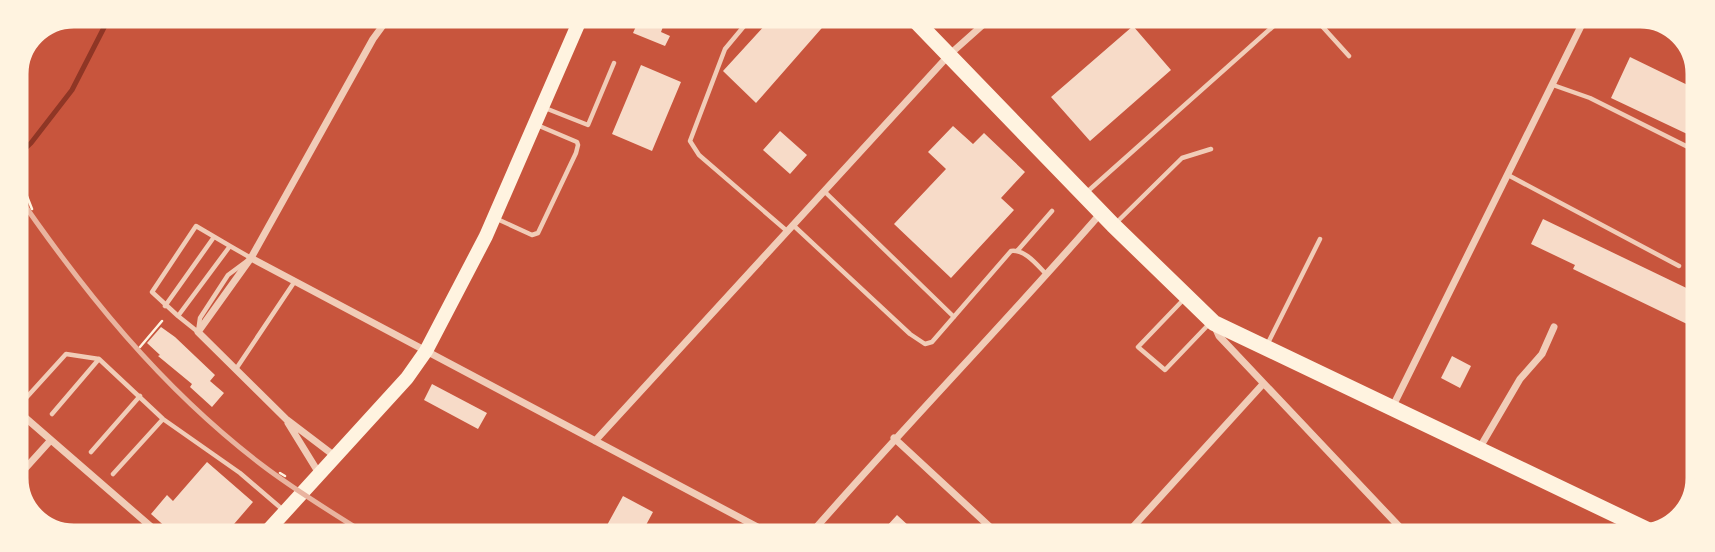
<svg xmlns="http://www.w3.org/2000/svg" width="1715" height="552" font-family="Arial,sans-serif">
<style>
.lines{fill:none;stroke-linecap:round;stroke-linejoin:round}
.stream{stroke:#8f3625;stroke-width:5}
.building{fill:#f7dbc8}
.path{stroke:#fff3e0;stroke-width:2.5}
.service{stroke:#f1ccb7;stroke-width:4.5}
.minor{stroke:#f1ccb7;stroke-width:7}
.secondary{stroke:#fff3e0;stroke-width:14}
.primary{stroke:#fff3e0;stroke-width:16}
.rail{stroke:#e9b49f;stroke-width:5}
.rim{fill:none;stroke:#fff3e0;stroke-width:9}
</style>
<rect width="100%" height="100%" fill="#c8553d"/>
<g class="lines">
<path class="stream" d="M 12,161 L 31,143 L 72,90 L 112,12"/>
</g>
<path class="building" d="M 642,13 L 660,13 L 667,16 L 661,32 L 670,36 L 665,46 L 633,33 Z
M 776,13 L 835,13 L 756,103 L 723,71 Z
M 1133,26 L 1171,70 L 1090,141 L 1051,97 Z
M 1630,57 L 1702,92 L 1702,141 L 1611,98 Z
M 641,65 L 681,82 L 652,151 L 612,134 Z
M 953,126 L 973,144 L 984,133 L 1025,172 L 1001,198 L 1014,210 L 951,278 L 894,224 L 946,169 L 928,152 Z
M 780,131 L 807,155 L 790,174 L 763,150 Z
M 1543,219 L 1701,295 L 1687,324 L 1573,269 L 1575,265 L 1531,244 Z
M 161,327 L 175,337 L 215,375 L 210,381 L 224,393 L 212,407 L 190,387 L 192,384 L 158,356 L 160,355 L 147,343 Z
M 1452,356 L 1471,366 L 1460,388 L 1441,378 Z
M 432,384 L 487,413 L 478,429 L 424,400 Z
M 207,462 L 253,502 L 222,538 L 178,538 L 151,514 L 167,495 L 173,501 Z
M 623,496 L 653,512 L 639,538 L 600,538 Z
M 897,515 L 923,539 L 875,539 Z"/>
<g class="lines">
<path class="path" d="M 12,167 L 19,176 L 32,209
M 140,347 L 162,321
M 280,473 L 285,476"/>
<path class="service" d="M 375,13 L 385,22
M 755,13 L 725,49 L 690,141 L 699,155 L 787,231
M 1265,14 L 1275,25
M 1311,14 L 1349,56
M 1553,85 L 1590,98 L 1702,154
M 545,108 L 588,125 L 614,63
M 1508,175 L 1679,266
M 824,191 L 954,317
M 1087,192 L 1287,14
M 495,218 L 532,235 L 538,233 L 576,153 L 578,145 L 577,142 L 537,125
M 1117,222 L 1182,158 L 1211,149
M 793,225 L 910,334 L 925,344 L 932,342 L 1011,251 C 1025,249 1037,265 1046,274
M 230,246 L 251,258 L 228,275 L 200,318 L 198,332 L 178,316 Z
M 1018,250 L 1052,211
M 1185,298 L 1138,347 L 1165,370 L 1209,324
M 165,306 L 214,237
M 178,316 L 152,292 L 196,226 L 230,246
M 1267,345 L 1320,239
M 236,369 L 295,281
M 16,409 L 66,354 L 99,359
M 52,414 L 99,359 L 163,419 L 240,473 L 282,509
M 91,452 L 140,396
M 113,474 L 163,419
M 277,522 L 295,538"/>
<path class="minor" d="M 251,258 L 780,539
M 1215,327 L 1219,336 L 1411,539
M 13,407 L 164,538
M 1392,408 L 1587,14
M 288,423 L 320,475
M 894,438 L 1003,539
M 595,441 L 949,55 L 995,14
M 1479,449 L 1520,379 L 1542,354 L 1554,327
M 336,457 L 286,419 L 198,332 L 251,258 L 373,39 L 392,13
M 13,482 L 50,441
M 806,539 C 903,428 1005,323 1101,213
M 1122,539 L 1263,384"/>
<path class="secondary" d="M 261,538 L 407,378 L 426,351 L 486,236 L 583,13"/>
<path class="primary" d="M 908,13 L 1113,225 L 1214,323 L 1656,534"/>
<path class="rail" d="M 12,187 C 83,291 161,388 262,465 C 296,491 333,513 369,536"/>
</g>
<path d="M0 0H1715V552H0ZM74 24H1640A50 50 0 0 1 1690 74V478A50 50 0 0 1 1640 528H74A50 50 0 0 1 24 478V74A50 50 0 0 1 74 24Z" fill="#fff3e0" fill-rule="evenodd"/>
<path class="rim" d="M74 24H1640A50 50 0 0 1 1690 74V478A50 50 0 0 1 1640 528H74A50 50 0 0 1 24 478V74A50 50 0 0 1 74 24Z"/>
</svg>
